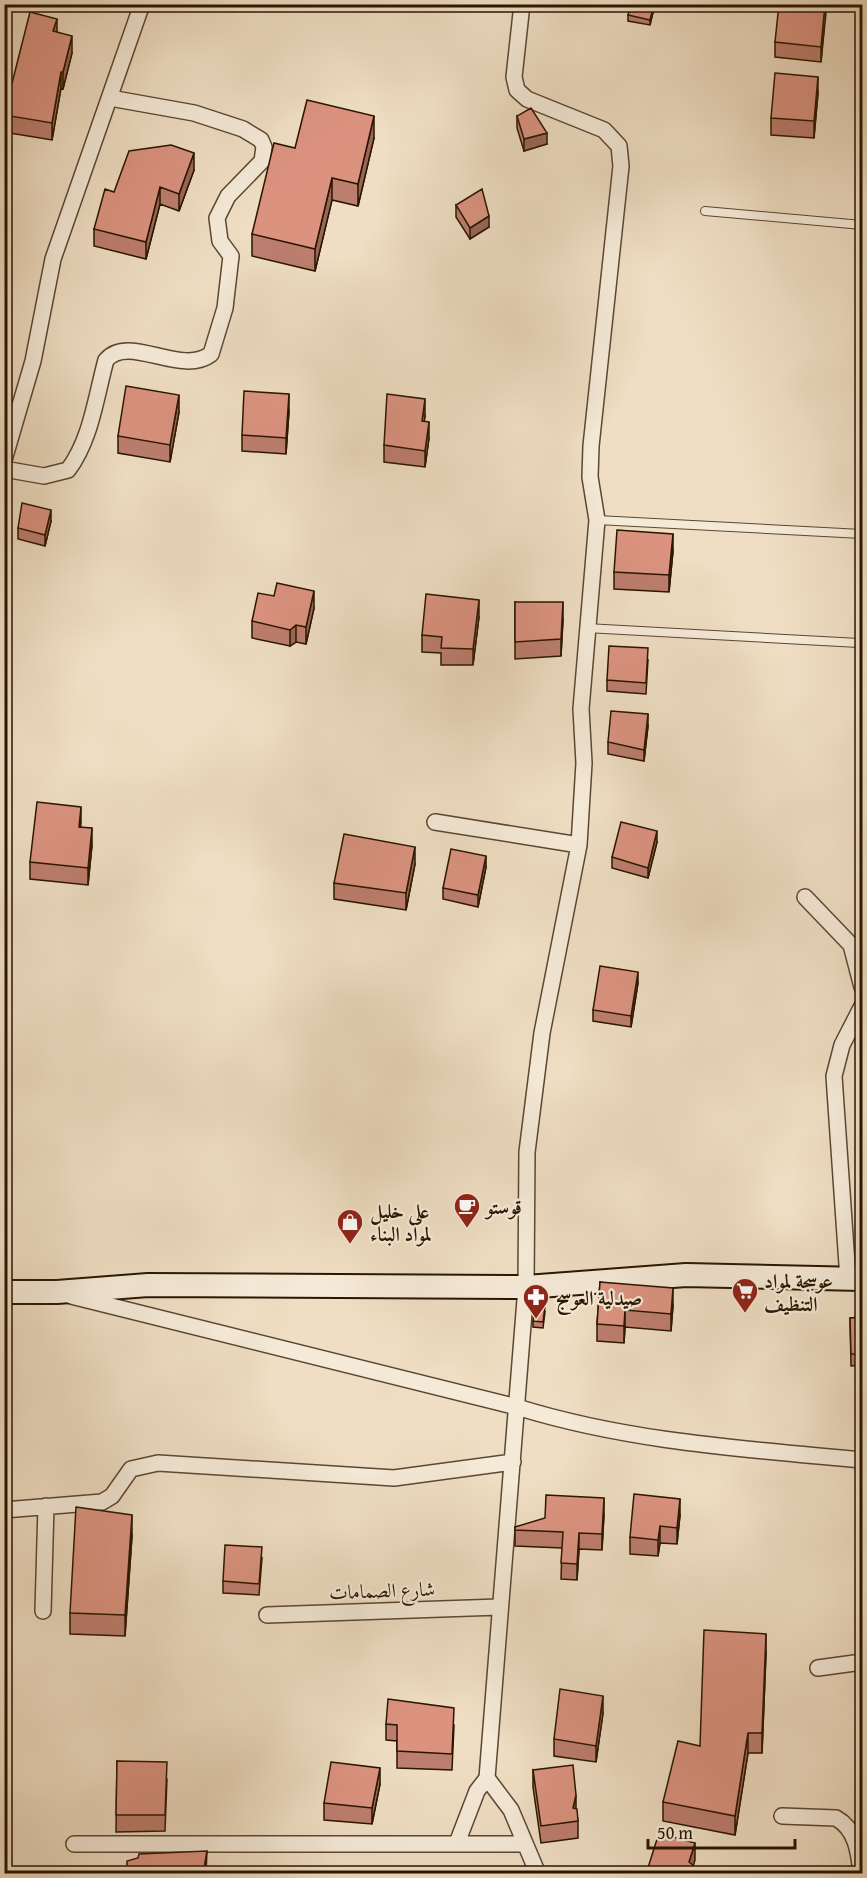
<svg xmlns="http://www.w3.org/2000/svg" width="867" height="1878" font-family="'Gentium Book Plus',Amiri,serif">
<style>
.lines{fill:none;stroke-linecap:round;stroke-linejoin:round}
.lane-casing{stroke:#5b4732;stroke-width:10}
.street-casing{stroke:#5b4732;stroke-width:18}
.secondary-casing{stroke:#2a1501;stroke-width:26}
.lane{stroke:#f5ead8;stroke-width:8}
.street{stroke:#f5ead8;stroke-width:15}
.secondary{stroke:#f5ead8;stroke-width:22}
.wall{fill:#bc7e6e;stroke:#2a1501;stroke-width:1.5}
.shaded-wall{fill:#99675a;stroke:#2a1501;stroke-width:1.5}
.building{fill:#db9380;stroke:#2a1501;stroke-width:1.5}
.labels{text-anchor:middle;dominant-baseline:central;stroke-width:4.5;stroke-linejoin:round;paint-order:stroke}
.poi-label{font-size:20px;font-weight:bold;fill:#2a1501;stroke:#f5ead8;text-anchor:start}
.street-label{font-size:20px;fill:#2a1501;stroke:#f5ead8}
</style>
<rect width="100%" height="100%" fill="#efdec3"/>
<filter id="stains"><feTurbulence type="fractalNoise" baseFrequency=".00333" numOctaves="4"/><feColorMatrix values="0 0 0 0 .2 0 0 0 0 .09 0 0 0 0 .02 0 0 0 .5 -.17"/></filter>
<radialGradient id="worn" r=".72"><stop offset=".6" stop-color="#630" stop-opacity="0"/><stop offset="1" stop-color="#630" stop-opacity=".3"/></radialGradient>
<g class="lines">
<g class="lane-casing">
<path id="lane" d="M 705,211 L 862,225
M 597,520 L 862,534
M 586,628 L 859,643"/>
</g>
<g class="street-casing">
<path id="street" d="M 4,460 L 33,361 L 53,259 L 142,4
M 4,469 L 44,476 L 68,470 C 91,440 96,396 106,360 C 129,333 181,377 211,354 L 225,308 L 231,256 L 220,241 L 217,218 L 228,196 L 262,161 L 264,147 L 261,140 L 243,129 L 194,113 L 110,98
M 435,822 L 579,845
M 805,897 L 851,945 L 862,987
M 848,1279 L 834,1076 L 842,1045 L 862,1006
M 71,1296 L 517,1407 C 629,1442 746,1449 862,1460
M 4,1510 L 102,1502 L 112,1496 L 131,1469 L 158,1463 L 394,1478 L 513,1462
M 43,1611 L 46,1506
M 267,1615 L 499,1607
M 818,1668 L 862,1662
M 487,1778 L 511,1810 L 538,1874
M 782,1816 L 836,1818 C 856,1829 859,1852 861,1874
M 457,1843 L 477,1791 L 487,1778 L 526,1287 L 527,1152 L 542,1033 L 579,845 L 584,763 L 581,709 L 597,520 L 590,477 L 591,446 L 621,166 L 619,146 L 604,130 L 527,99 L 517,90 L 514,77 L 522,4
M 74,1844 L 525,1844"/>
</g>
<g class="secondary-casing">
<path id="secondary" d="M 4,1292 L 57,1292 L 148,1285 L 526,1287 L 686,1275 L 862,1279"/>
</g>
<use href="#lane" class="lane"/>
<use href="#street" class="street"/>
<use href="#secondary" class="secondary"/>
</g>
<path class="wall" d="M 561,4 L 580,4 L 579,11 L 561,8 Z
M 655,4 L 650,25 L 628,21 L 628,15 Z
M 826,4 L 821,62 L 775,57 L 775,42 Z
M 57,32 L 72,53 L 63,89 L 61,88 L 52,140 L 4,132 L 4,113 Z
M 818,93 L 814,138 L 771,135 L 771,118 Z
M 517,116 L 547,144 L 524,151 L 517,128 Z
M 374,138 L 358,206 L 332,200 L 315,271 L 252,256 L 252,234 L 295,148 Z
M 194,170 L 179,211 L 160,204 L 146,259 L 94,246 L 94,229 L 114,192 Z
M 456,205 L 489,227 L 470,239 L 456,217 Z
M 289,411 L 286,454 L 242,451 L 242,435 Z
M 179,412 L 170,462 L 118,453 L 118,436 Z
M 425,416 L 424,421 L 429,438 L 425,467 L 384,462 L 384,445 Z
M 51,521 L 45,546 L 18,539 L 18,528 Z
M 673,551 L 669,592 L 614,589 L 614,572 Z
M 515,602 L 563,619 L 561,656 L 515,659 Z
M 314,608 L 306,644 L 296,642 L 290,646 L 252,638 L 252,621 Z
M 479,617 L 473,665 L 441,665 L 441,653 L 422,652 L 422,635 Z
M 648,660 L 646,694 L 607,691 L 607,680 Z
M 648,726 L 644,761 L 608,754 L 608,742 Z
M 81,827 L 92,845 L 88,885 L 30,879 L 30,862 Z
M 657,842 L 648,878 L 612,868 L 612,857 Z
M 415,864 L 406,910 L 334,899 L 334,883 Z
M 486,867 L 478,907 L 443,899 L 443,888 Z
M 638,983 L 631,1027 L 593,1021 L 593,1010 Z
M 600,1282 L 673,1305 L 671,1331 L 625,1327 L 624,1343 L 597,1341 L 597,1324 Z
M 545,1312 L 543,1328 L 533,1327 L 533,1321 Z
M 862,1317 L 862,1365 L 851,1366 L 850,1318 Z
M 604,1514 L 602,1550 L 579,1549 L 577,1580 L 561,1579 L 562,1548 L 515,1546 L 515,1527 Z
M 680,1515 L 677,1544 L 660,1543 L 658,1556 L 630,1554 L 630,1537 Z
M 132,1536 L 125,1636 L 70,1634 L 70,1613 Z
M 262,1558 L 259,1595 L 223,1593 L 223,1581 Z
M 766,1653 L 762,1753 L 748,1753 L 735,1835 L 663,1821 L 663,1802 L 700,1746 Z
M 4,1696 L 9,1713 L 8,1765 L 4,1766 Z
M 603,1713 L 596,1762 L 554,1756 L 554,1739 Z
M 386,1724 L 454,1725 L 452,1770 L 397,1768 L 397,1741 L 386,1740 Z
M 117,1761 L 167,1779 L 165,1831 L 116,1832 Z
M 533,1770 L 576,1809 L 578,1821 L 578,1838 L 541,1843 L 533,1787 Z
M 380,1784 L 372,1824 L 324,1820 L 324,1803 Z"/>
<path class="shaded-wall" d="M 654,4 L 655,4 L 650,25 L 650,20 Z
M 825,4 L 826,13 L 821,62 L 821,47 Z
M 57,19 L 57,35 L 53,31 Z
M 72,36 L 72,53 L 63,89 L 63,72 Z
M 61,72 L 61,88 L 52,140 L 52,123 Z
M 818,77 L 818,93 L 814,138 L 814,121 Z
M 374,116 L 374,138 L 358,206 L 358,184 Z
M 547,133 L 547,144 L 524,151 L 524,139 Z
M 194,153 L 194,170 L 179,211 L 179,194 Z
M 332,178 L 332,200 L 315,271 L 315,249 Z
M 160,187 L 160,204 L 146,259 L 146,242 Z
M 489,216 L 489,227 L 470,239 L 470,228 Z
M 289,394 L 289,411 L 286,454 L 286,438 Z
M 179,395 L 179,412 L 170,462 L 170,445 Z
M 425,399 L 425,416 L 422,437 L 422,421 Z
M 429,422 L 429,438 L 425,467 L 425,451 Z
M 51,510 L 51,521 L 45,546 L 45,535 Z
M 673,534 L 673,551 L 669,592 L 669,575 Z
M 314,591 L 314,608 L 306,644 L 306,627 Z
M 479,600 L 479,617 L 473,665 L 473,649 Z
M 563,602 L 563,619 L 561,656 L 561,639 Z
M 296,625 L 296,642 L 290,646 L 290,630 Z
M 648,714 L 648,726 L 644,761 L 644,750 Z
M 81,807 L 81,824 L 79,843 L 79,827 Z
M 92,828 L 92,845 L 88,885 L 88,868 Z
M 657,831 L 657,842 L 648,878 L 648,868 Z
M 415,847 L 415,864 L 406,910 L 406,893 Z
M 486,856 L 486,867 L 478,907 L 478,895 Z
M 7,939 L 7,955 L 4,998 L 4,983 Z
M 638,972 L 638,983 L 631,1027 L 631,1016 Z
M 673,1288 L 673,1305 L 671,1331 L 671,1314 Z
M 625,1310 L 625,1327 L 624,1343 L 624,1326 Z
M 604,1498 L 604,1514 L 602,1550 L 602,1534 Z
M 680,1499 L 680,1515 L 677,1544 L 677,1528 Z
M 132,1515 L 132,1536 L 125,1636 L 125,1615 Z
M 660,1526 L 660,1543 L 658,1556 L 658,1540 Z
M 579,1533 L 579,1549 L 577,1580 L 577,1564 Z
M 766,1634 L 766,1653 L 762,1753 L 762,1733 Z
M 603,1696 L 603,1713 L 596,1762 L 596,1746 Z
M 748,1733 L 748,1753 L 735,1835 L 735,1816 Z
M 380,1768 L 380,1784 L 372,1824 L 372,1808 Z
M 576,1795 L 576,1812 L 573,1808 Z
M 695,1843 L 695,1860 L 693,1867 L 693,1874 L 689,1874 L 689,1862 Z
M 207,1851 L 206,1874 L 203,1874 Z"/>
<path class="building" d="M 631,4 L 654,4 L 650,20 L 628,15 Z
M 779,4 L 825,4 L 821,47 L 775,42 Z
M 30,12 L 57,19 L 53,31 L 72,36 L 63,72 L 61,72 L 52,123 L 4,115 Z
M 775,73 L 818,77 L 814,121 L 771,118 Z
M 307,100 L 374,116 L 358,184 L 332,178 L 315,249 L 252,234 L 274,143 L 295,148 Z
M 531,108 L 547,133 L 524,139 L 517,116 Z
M 171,145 L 194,153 L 179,194 L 160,187 L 146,242 L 94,229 L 105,189 L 114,192 L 129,151 Z
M 482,189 L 489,216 L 470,228 L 456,205 Z
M 126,386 L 179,395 L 170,445 L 118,436 Z
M 244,391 L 289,394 L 286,438 L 242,435 Z
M 387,394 L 425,399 L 422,421 L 429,422 L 425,451 L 384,445 Z
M 22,503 L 51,510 L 45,535 L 18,528 Z
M 617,530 L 673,534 L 669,575 L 614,572 Z
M 277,583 L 314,591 L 306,627 L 296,625 L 290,630 L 252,621 L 258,593 L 274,596 Z
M 426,594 L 479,600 L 473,649 L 441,648 L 442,637 L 422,635 Z
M 515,602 L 563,602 L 561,639 L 515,642 Z
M 609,646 L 648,648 L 646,683 L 607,680 Z
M 611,711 L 648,714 L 644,750 L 608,742 Z
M 37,802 L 81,807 L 79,827 L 92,828 L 88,868 L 30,862 Z
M 621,822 L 657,831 L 648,868 L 612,857 Z
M 344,834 L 415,847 L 406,893 L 334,883 Z
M 451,849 L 486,856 L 478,895 L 443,888 Z
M 4,939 L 7,939 L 4,983 Z
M 600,966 L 638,972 L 631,1016 L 593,1010 Z
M 600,1282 L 673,1288 L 671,1314 L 625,1310 L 624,1326 L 597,1324 Z
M 534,1305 L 545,1306 L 543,1322 L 533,1321 Z
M 862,1317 L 862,1354 L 851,1354 L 850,1318 Z
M 634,1494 L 680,1499 L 677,1528 L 660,1526 L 658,1540 L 630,1537 Z
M 546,1495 L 604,1498 L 602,1534 L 579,1533 L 577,1564 L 561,1563 L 563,1532 L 515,1530 L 515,1527 L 545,1518 Z
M 76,1507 L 132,1515 L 125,1615 L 70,1613 Z
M 225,1545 L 262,1547 L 259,1584 L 223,1581 Z
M 704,1630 L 766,1634 L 762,1733 L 748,1733 L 735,1816 L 663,1802 L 678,1741 L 700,1746 Z
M 560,1689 L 603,1696 L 596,1746 L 554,1739 Z
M 4,1696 L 9,1696 L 8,1749 L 4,1749 Z
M 388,1699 L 454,1708 L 452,1754 L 397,1751 L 397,1725 L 386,1724 Z
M 117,1761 L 167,1762 L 165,1815 L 116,1815 Z
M 331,1762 L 380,1768 L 372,1808 L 324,1803 Z
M 573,1765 L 576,1795 L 573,1808 L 577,1809 L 578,1821 L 541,1826 L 533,1770 Z
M 659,1833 L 695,1843 L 689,1862 L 693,1865 L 691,1874 L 646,1874 Z
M 207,1851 L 203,1874 L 127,1874 L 127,1861 L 138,1858 L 139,1854 Z"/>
<defs>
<g id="cafe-pin" transform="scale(1.35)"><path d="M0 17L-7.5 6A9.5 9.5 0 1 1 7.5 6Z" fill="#8f2418" stroke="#f5ead8"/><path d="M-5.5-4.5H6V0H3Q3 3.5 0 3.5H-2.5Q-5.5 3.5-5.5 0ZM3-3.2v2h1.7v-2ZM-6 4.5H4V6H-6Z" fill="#fff"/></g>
<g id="shop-pin" transform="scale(1.35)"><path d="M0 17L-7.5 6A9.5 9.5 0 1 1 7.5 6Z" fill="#8f2418" stroke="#f5ead8"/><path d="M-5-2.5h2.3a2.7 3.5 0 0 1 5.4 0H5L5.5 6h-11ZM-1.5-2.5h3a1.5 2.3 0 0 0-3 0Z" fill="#fff"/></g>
<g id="supermarket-pin" transform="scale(1.35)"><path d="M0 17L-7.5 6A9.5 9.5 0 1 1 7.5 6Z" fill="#8f2418" stroke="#f5ead8"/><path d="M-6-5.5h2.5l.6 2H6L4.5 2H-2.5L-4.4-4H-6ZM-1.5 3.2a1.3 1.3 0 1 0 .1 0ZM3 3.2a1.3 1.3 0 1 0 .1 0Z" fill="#fff"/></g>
<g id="pharmacy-pin" transform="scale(1.35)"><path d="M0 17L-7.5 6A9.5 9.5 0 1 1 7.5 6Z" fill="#8f2418" stroke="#f5ead8"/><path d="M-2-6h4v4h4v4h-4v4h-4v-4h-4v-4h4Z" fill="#fff"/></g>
</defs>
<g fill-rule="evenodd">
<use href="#cafe-pin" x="467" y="1206"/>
<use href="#shop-pin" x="350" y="1222"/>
<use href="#supermarket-pin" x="745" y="1291"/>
<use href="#pharmacy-pin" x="536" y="1297"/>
</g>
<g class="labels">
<g class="poi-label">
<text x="486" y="1206">قوستو</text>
<text x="370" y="1210">علي خليل<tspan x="370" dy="23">لمواد البناء</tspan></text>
<text x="764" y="1280">عوسجة لمواد<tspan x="764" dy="23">التنظيف</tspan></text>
<text x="556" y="1297">صيدلية العوسج</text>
</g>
<g class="street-label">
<text transform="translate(382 1590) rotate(-2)">شارع الصمامات</text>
</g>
</g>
<rect width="867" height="1878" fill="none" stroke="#efdec3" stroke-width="24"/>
<rect x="6" y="6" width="855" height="1866" fill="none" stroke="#2a1501" stroke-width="3"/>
<rect x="12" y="12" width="843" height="1854" fill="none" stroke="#2a1501" stroke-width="1.5"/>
<path d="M648 1839v9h147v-9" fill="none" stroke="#2a1501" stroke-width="3"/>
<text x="657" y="1839" font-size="18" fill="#2a1501" stroke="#f5ead8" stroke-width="4.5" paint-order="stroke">50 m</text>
<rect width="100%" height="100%" filter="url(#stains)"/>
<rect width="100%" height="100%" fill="url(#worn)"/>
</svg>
